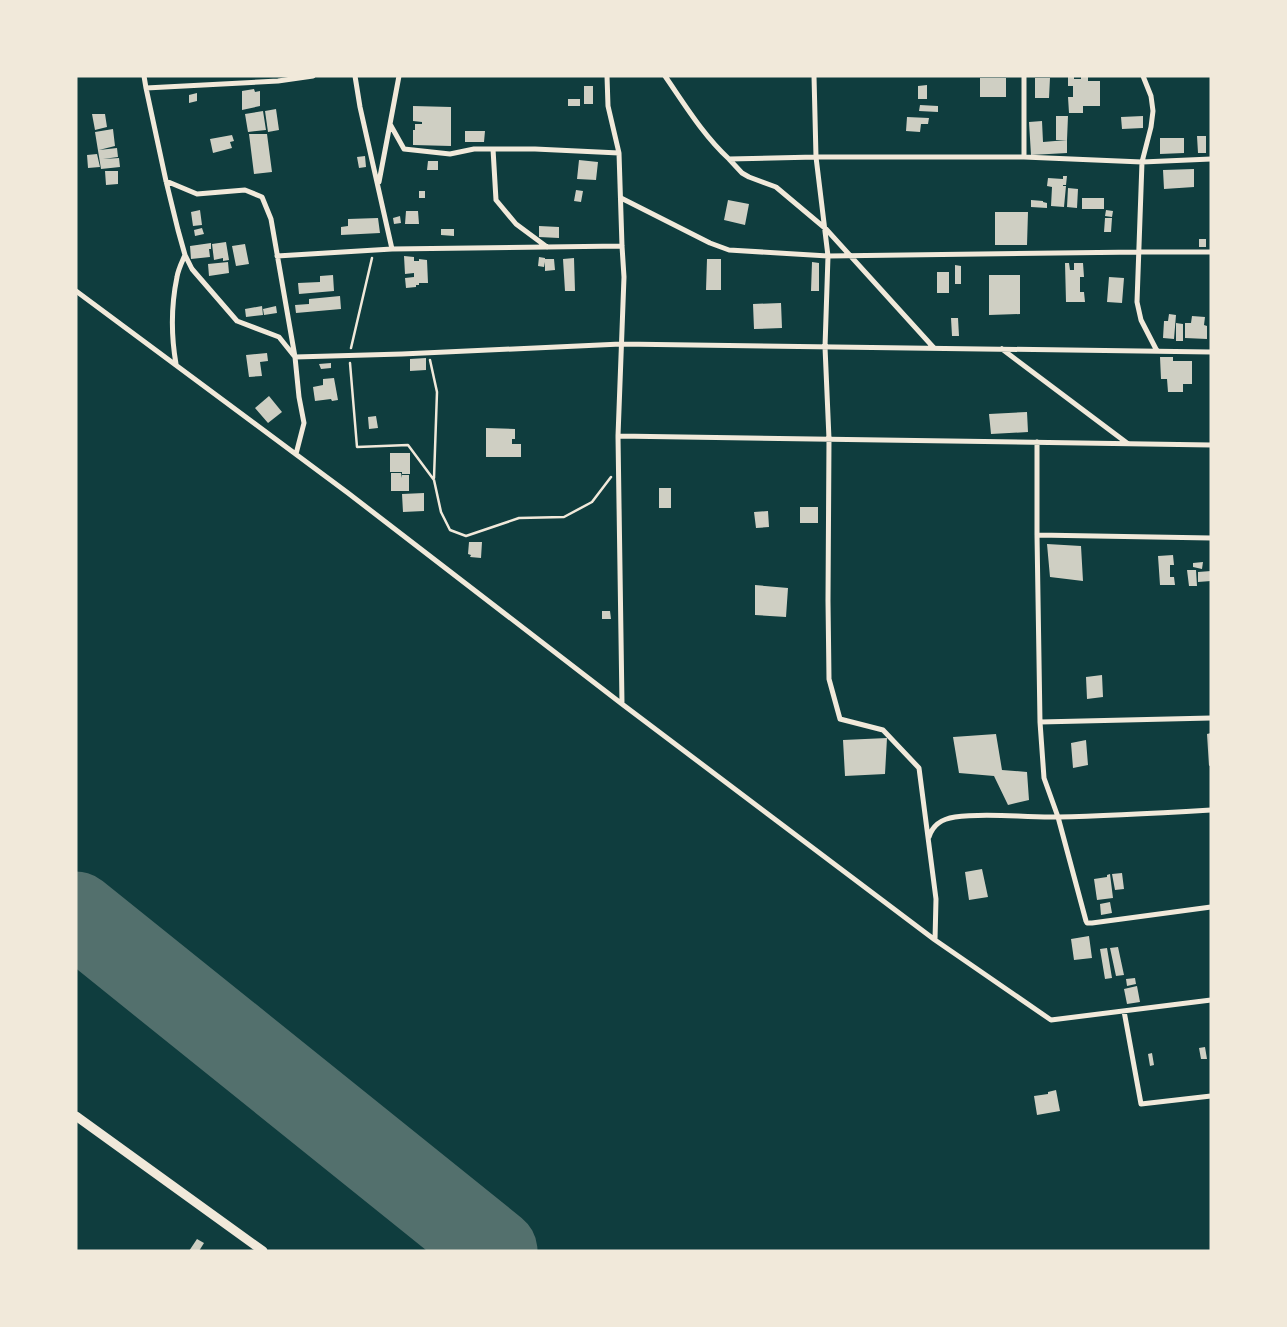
<svg xmlns="http://www.w3.org/2000/svg" width="1287" height="1327" font-family="Barlow,sans-serif">
<style>
.lines{fill:none;stroke-linecap:round;stroke-linejoin:round}
.runway{stroke:#53706d;stroke-width:85}
.building{fill:#cfcfc3}
.path{stroke:#f1e9da;stroke-width:2.5}
.minor{stroke:#f1e9da;stroke-width:5}
.trunk{stroke:#f1e9da;stroke-width:9}
</style>
<rect width="100%" height="100%" fill="#0f3d3e"/>
<g class="lines">
<path class="runway" d="M 76,914 L 495,1251"/>
</g>
<path class="building" d="M 1068,76 L 1074,76 L 1074,79 L 1081,79 L 1081,76 L 1088,76 L 1088,81 L 1100,81 L 1100,106 L 1083,106 L 1083,113 L 1069,113 L 1068,97 L 1073,97 L 1073,86 L 1068,86 Z
M 980,78 L 1006,78 L 1006,97 L 980,97 Z
M 1035,78 L 1050,78 L 1049,98 L 1035,98 Z
M 927,85 L 927,99 L 918,99 L 918,86 Z
M 584,86 L 593,86 L 593,104 L 584,104 Z
M 254,89 L 255,92 L 260,91 L 260,106 L 242,110 L 242,91 Z
M 197,93 L 197,101 L 189,103 L 189,95 Z
M 568,99 L 580,99 L 580,106 L 568,106 Z
M 920,105 L 938,106 L 938,112 L 919,111 Z
M 413,106 L 451,107 L 451,146 L 413,145 L 413,130 L 415,130 L 415,124 L 422,124 L 422,122 L 413,121 Z
M 276,109 L 279,130 L 268,132 L 265,111 Z
M 263,111 L 266,130 L 248,132 L 245,114 Z
M 92,114 L 105,114 L 107,127 L 95,130 Z
M 1056,116 L 1068,116 L 1067,140 L 1056,140 Z
M 1143,116 L 1143,128 L 1122,129 L 1121,117 Z
M 907,117 L 929,118 L 928,124 L 921,124 L 920,132 L 906,131 Z
M 1042,121 L 1043,142 L 1067,140 L 1067,153 L 1031,155 L 1029,122 Z
M 113,129 L 115,146 L 99,150 L 117,148 L 118,157 L 103,159 L 119,158 L 120,167 L 101,169 L 95,132 Z
M 465,131 L 485,131 L 484,142 L 465,142 Z
M 249,134 L 267,134 L 272,172 L 254,174 Z
M 232,135 L 234,141 L 230,142 L 232,148 L 213,153 L 210,139 Z
M 1197,136 L 1206,136 L 1206,153 L 1198,153 Z
M 1160,138 L 1184,138 L 1184,153 L 1160,154 Z
M 97,154 L 100,167 L 88,168 L 87,155 Z
M 365,156 L 366,167 L 359,168 L 357,157 Z
M 579,160 L 598,162 L 596,180 L 577,179 Z
M 428,161 L 438,161 L 438,170 L 427,170 Z
M 1194,169 L 1194,187 L 1164,189 L 1163,170 Z
M 105,171 L 118,171 L 118,184 L 106,185 Z
M 1063,176 L 1067,176 L 1066,185 L 1063,185 L 1063,186 L 1066,186 L 1064,207 L 1051,206 L 1052,187 L 1047,186 L 1048,178 L 1063,179 Z
M 1068,188 L 1078,189 L 1077,208 L 1067,207 Z
M 576,190 L 583,191 L 581,202 L 574,201 Z
M 419,191 L 425,191 L 425,198 L 419,198 Z
M 1082,198 L 1104,198 L 1104,209 L 1082,209 Z
M 728,200 L 749,204 L 745,225 L 724,220 Z
M 1031,200 L 1043,201 L 1043,202 L 1047,203 L 1047,208 L 1031,207 Z
M 200,210 L 202,225 L 193,226 L 191,212 Z
M 1106,210 L 1113,211 L 1112,217 L 1105,216 Z
M 406,211 L 418,211 L 419,224 L 405,224 Z
M 995,212 L 1028,212 L 1027,245 L 995,245 Z
M 400,216 L 401,223 L 394,224 L 393,218 Z
M 378,218 L 380,233 L 341,235 L 341,227 L 348,226 L 348,219 Z
M 1105,218 L 1112,218 L 1111,232 L 1104,232 Z
M 539,226 L 559,227 L 559,238 L 539,237 Z
M 202,228 L 204,234 L 195,236 L 194,230 Z
M 441,229 L 454,229 L 454,236 L 441,235 Z
M 1199,239 L 1206,239 L 1206,247 L 1199,247 Z
M 226,242 L 229,260 L 223,261 L 223,258 L 214,260 L 212,244 Z
M 211,243 L 211,249 L 209,249 L 210,257 L 191,259 L 190,246 Z
M 245,244 L 249,264 L 236,266 L 232,246 Z
M 404,256 L 414,257 L 414,261 L 419,261 L 419,259 L 427,260 L 428,283 L 419,283 L 419,285 L 416,285 L 416,287 L 406,288 L 405,278 L 414,277 L 414,273 L 405,274 Z
M 539,257 L 545,258 L 545,259 L 554,259 L 555,270 L 545,271 L 545,262 L 544,267 L 538,266 Z
M 574,258 L 575,291 L 565,291 L 563,259 Z
M 707,259 L 721,259 L 721,290 L 706,290 Z
M 228,262 L 229,273 L 209,276 L 208,264 Z
M 812,262 L 819,263 L 819,291 L 811,291 Z
M 1065,263 L 1069,263 L 1070,270 L 1074,270 L 1074,263 L 1083,263 L 1084,277 L 1080,277 L 1080,292 L 1084,292 L 1085,302 L 1066,302 Z
M 955,265 L 961,266 L 961,284 L 955,284 Z
M 937,272 L 949,272 L 949,293 L 937,293 Z
M 333,275 L 334,291 L 299,294 L 298,283 L 320,282 L 320,276 Z
M 989,275 L 1020,275 L 1020,314 L 989,315 Z
M 1109,277 L 1124,278 L 1122,303 L 1107,302 Z
M 340,296 L 341,309 L 296,313 L 295,305 L 309,304 L 309,299 Z
M 781,303 L 782,328 L 754,329 L 753,304 Z
M 262,306 L 263,315 L 246,317 L 245,309 Z
M 276,306 L 277,313 L 264,315 L 263,309 Z
M 1169,314 L 1176,315 L 1174,339 L 1163,338 L 1164,321 L 1168,321 Z
M 1192,316 L 1205,317 L 1204,325 L 1207,326 L 1207,339 L 1185,338 L 1185,323 L 1191,323 Z
M 951,318 L 958,318 L 959,336 L 952,336 Z
M 1176,323 L 1183,324 L 1183,341 L 1176,341 Z
M 267,353 L 268,361 L 260,362 L 262,376 L 249,377 L 246,355 Z
M 1160,357 L 1173,357 L 1173,361 L 1192,361 L 1192,384 L 1183,384 L 1183,392 L 1168,392 L 1167,379 L 1161,379 Z
M 426,358 L 426,370 L 410,371 L 410,359 Z
M 331,363 L 331,368 L 321,369 L 319,364 Z
M 334,378 L 338,400 L 332,401 L 331,399 L 315,401 L 313,387 L 323,385 L 323,379 Z
M 269,396 L 282,412 L 268,423 L 255,408 Z
M 1027,412 L 1028,432 L 991,434 L 989,414 Z
M 376,416 L 378,428 L 369,429 L 368,417 Z
M 486,428 L 515,429 L 515,439 L 512,439 L 512,444 L 521,444 L 521,457 L 486,457 Z
M 390,453 L 410,453 L 410,474 L 402,474 L 402,472 L 390,472 Z
M 391,473 L 401,473 L 402,478 L 402,475 L 409,475 L 409,491 L 391,491 Z
M 659,488 L 671,488 L 671,508 L 659,508 Z
M 424,493 L 424,511 L 403,512 L 402,494 Z
M 800,507 L 818,507 L 818,523 L 800,523 Z
M 768,511 L 769,527 L 756,528 L 754,512 Z
M 469,542 L 482,542 L 481,558 L 470,557 L 471,555 L 468,554 Z
M 1047,544 L 1081,546 L 1083,581 L 1050,577 Z
M 1173,555 L 1174,565 L 1170,565 L 1170,577 L 1174,577 L 1175,585 L 1160,585 L 1158,556 Z
M 1203,562 L 1202,569 L 1193,567 L 1193,563 Z
M 1187,570 L 1196,570 L 1197,586 L 1189,586 Z
M 1211,571 L 1211,581 L 1198,582 L 1198,572 Z
M 755,585 L 788,588 L 786,617 L 755,615 Z
M 602,611 L 610,611 L 611,619 L 602,619 Z
M 1102,675 L 1103,697 L 1087,699 L 1086,677 Z
M 1211,733 L 1211,765 L 1209,766 L 1207,734 Z
M 996,734 L 1002,770 L 1027,772 L 1029,800 L 1008,805 L 994,776 L 959,773 L 953,737 Z
M 887,738 L 885,774 L 845,776 L 843,740 Z
M 1086,740 L 1088,765 L 1073,768 L 1071,743 Z
M 982,869 L 988,897 L 969,900 L 965,872 Z
M 1122,873 L 1124,889 L 1115,890 L 1112,874 Z
M 1110,874 L 1113,898 L 1097,900 L 1094,879 L 1107,877 L 1107,875 Z
M 1110,902 L 1112,913 L 1101,915 L 1100,904 Z
M 1089,936 L 1092,958 L 1074,960 L 1071,939 Z
M 1118,947 L 1124,975 L 1116,976 L 1110,948 Z
M 1107,948 L 1112,978 L 1105,979 L 1100,949 Z
M 1135,978 L 1136,984 L 1127,986 L 1126,979 Z
M 1137,986 L 1140,1002 L 1127,1004 L 1124,989 Z
M 1205,1047 L 1207,1059 L 1201,1059 L 1199,1048 Z
M 1152,1053 L 1154,1065 L 1150,1066 L 1148,1054 Z
M 1056,1090 L 1060,1111 L 1037,1115 L 1034,1096 L 1048,1094 L 1048,1092 Z
M 197,1239 L 204,1243 L 199,1251 L 189,1251 Z"/>
<g class="lines">
<path class="path" d="M 351,348 L 372,258
M 430,360 L 437,392 L 434,478
M 350,363 L 357,447 L 408,445 L 434,480 L 441,512 L 450,530 L 466,536 L 519,518 L 564,517 L 592,502 L 611,477"/>
<path class="minor" d="M 144,76 L 146,88 L 166,181 L 178,230 L 185,255 L 192,269 L 237,321 L 279,337 L 295,357 L 299,397 L 304,423 L 296,454
M 399,76 L 390,124 L 404,149 L 450,154 L 474,149 L 535,149 L 619,153
M 607,76 L 608,106 L 619,153 L 622,246 L 624,277 L 618,436 L 622,704
M 665,76 C 685,105 703,135 729,159 L 816,157 L 1024,157 L 1142,162 L 1211,159
M 814,76 L 816,157 L 828,256 L 825,347 L 829,439 L 828,601 L 829,679 L 840,719 L 883,730 L 919,768 L 936,899 L 935,940
M 1024,76 L 1024,157
M 1143,76 L 1151,96 L 1153,111 L 1151,127 L 1142,162 L 1137,302 L 1141,320 L 1157,351
M 146,88 L 278,81 L 313,76
M 493,149 L 496,200 L 516,224 L 547,247
M 729,159 L 742,173 L 749,177 L 776,187 L 826,229 L 934,348
M 166,181 L 197,194 L 245,190 L 262,197 L 271,219 L 295,357 L 402,354 L 621,344 L 1211,352
M 379,182 L 390,124
M 621,198 L 710,243 L 729,250 L 828,256 L 1139,252 L 1211,252
M 392,249 L 622,246
M 277,256 L 392,249 L 360,107 L 355,76
M 76,291 L 348,493 L 622,704 L 935,940 L 1051,1020 L 1211,1000
M 1002,349 L 1127,443
M 176,364 C 171,335 171,306 177,277 C 178,270 182,262 185,255
M 618,436 L 1211,445
M 1037,442 L 1037,535 L 1040,722 L 1044,778 L 1058,817 L 1086,921 L 1087,923 L 1092,923 L 1211,907
M 1037,535 L 1211,538
M 1040,722 L 1211,718
M 929,837 C 933,824 942,819 955,817 C 988,812 1024,818 1058,817 C 1109,816 1160,813 1211,810
M 1124,1011 L 1141,1104 L 1211,1096"/>
<path class="trunk" d="M 76,1116 L 263,1251"/>
</g>
<rect width="1287" height="1327" fill="none" stroke="#f1e9da" stroke-width="155"/>
</svg>
